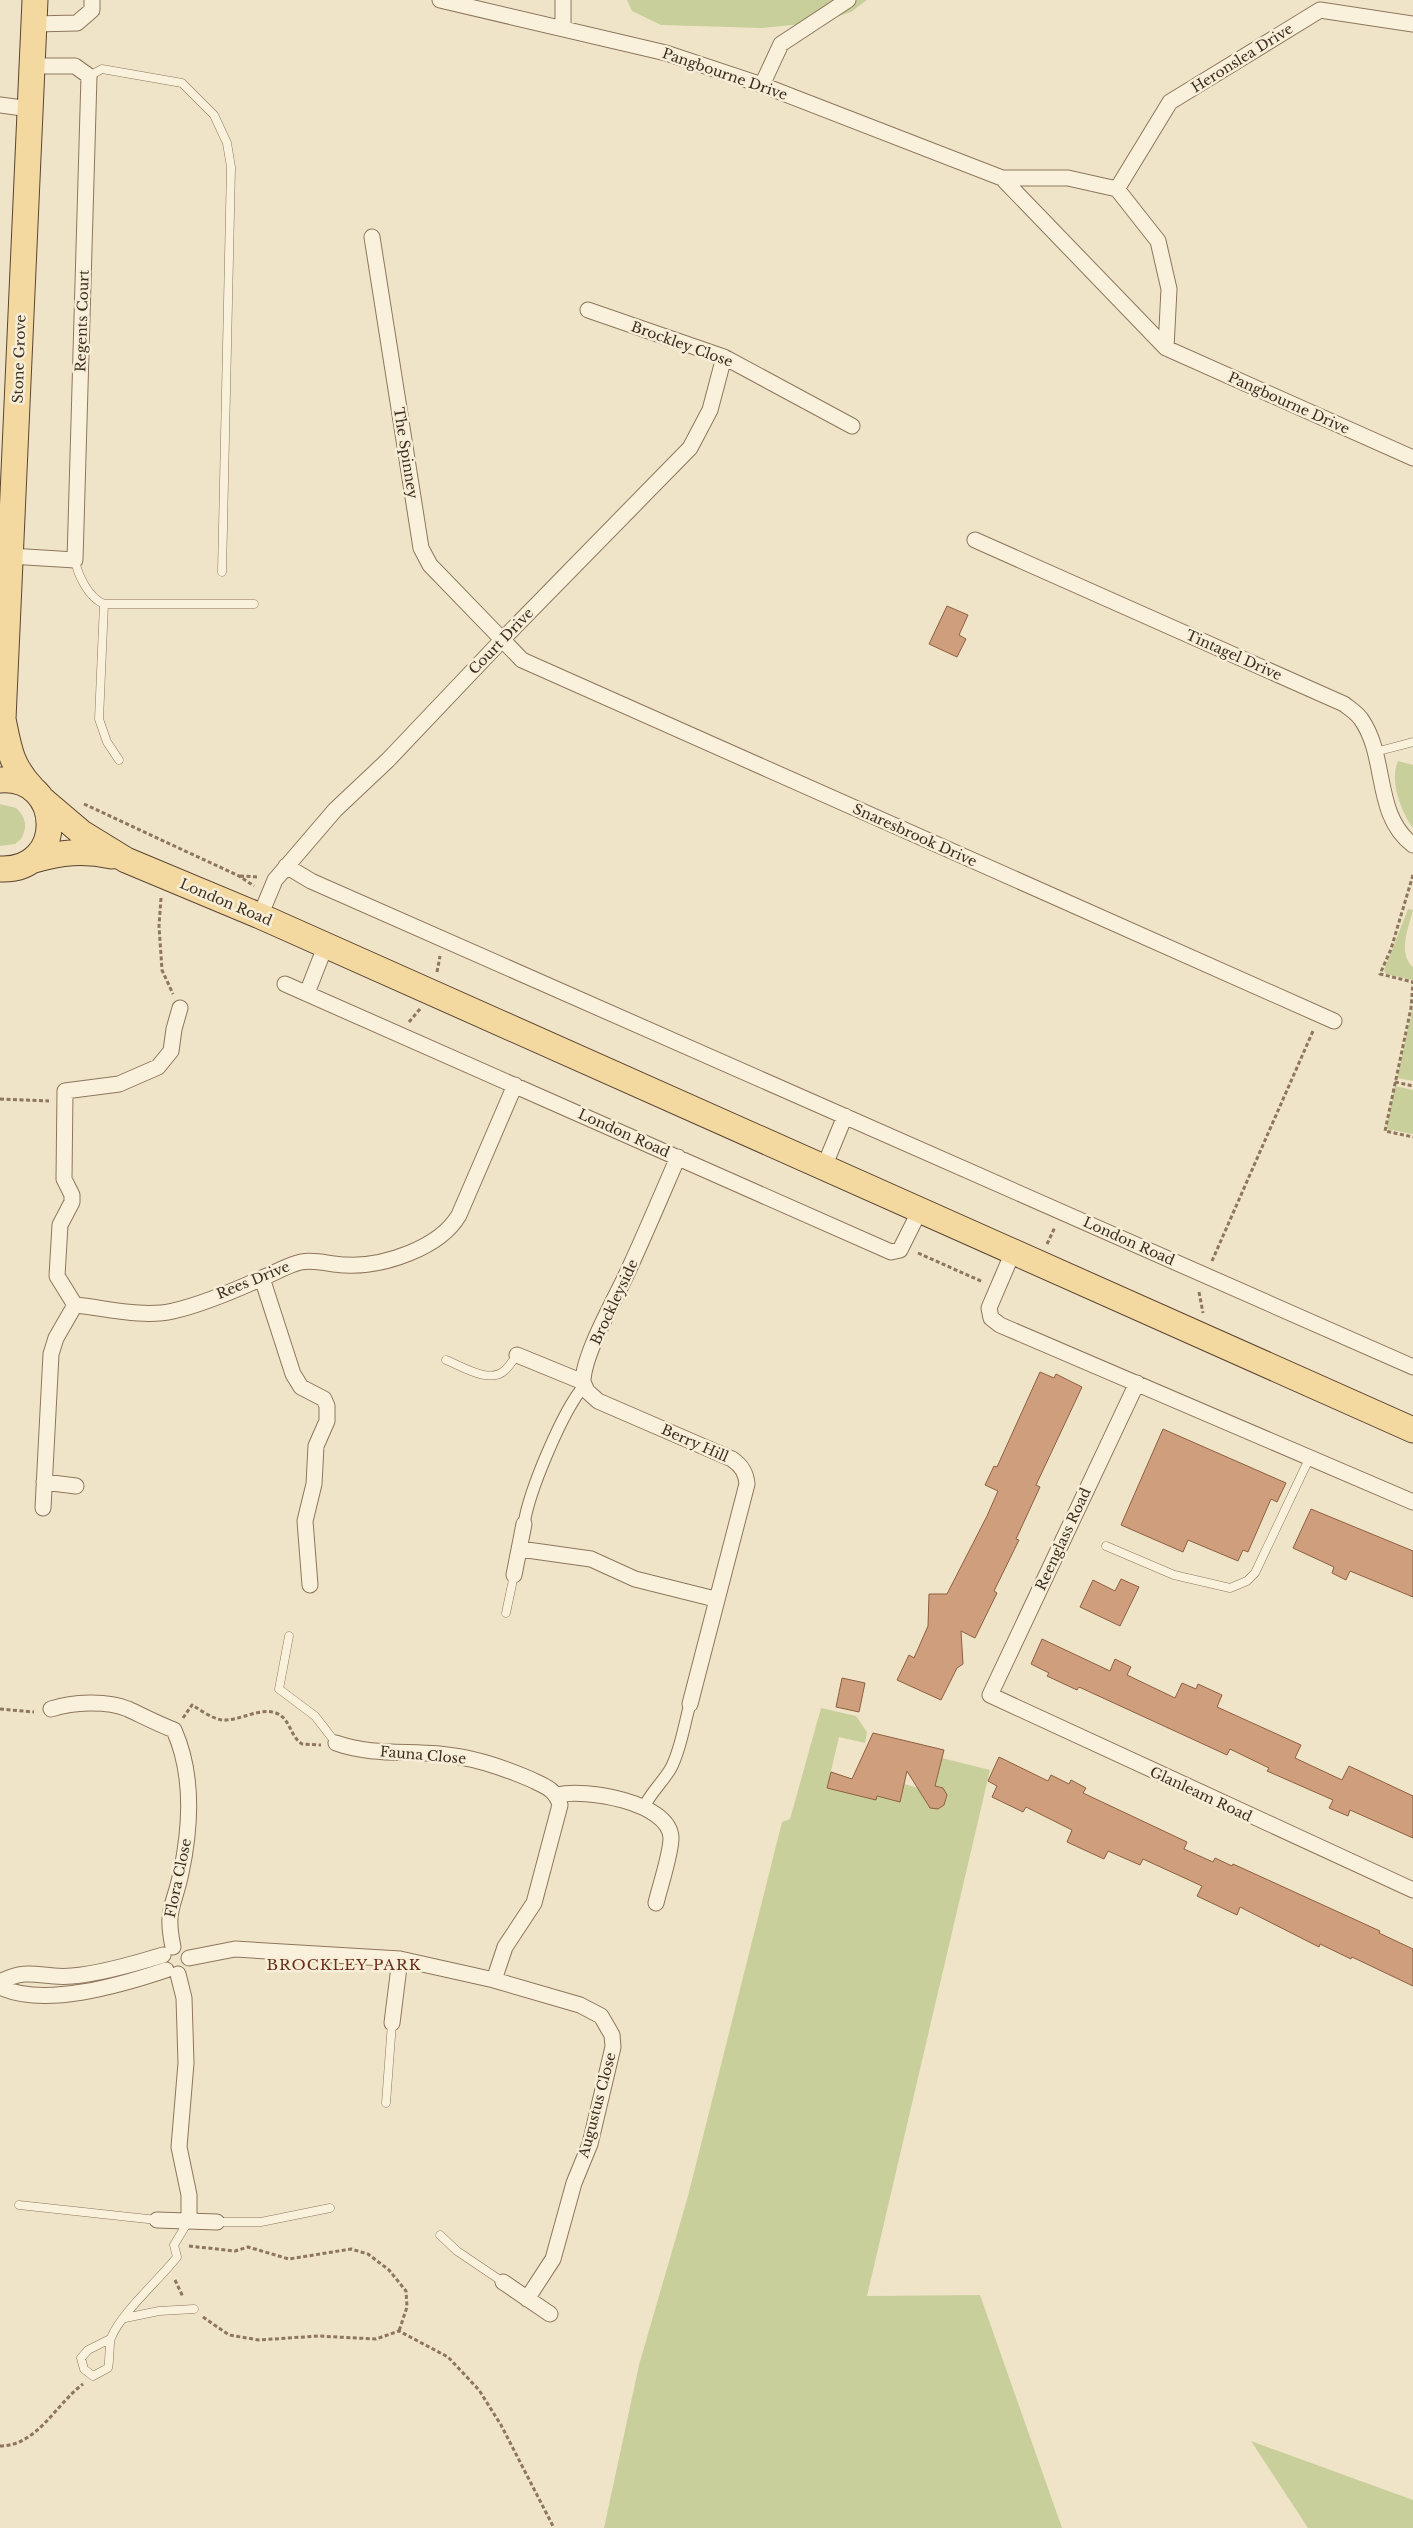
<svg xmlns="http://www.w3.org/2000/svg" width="1413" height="2528" font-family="'Libre Baskerville',serif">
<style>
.green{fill:#c9cf9b}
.building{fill:#cf9f7d;stroke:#8d5f41}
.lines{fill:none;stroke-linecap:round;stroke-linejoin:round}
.service-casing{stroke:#8d765c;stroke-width:9}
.pedestrian-casing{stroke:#8d765c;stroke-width:13}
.minor-casing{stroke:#8d765c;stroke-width:17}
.primary-casing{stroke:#5b4430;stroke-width:27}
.path{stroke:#8d765c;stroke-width:3;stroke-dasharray:4 2.5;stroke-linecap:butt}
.service{stroke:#faf1dc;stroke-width:8}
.pedestrian{stroke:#faf1dc;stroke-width:11}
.minor{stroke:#faf1dc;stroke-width:15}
.primary{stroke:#f3d9a0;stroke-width:25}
.labels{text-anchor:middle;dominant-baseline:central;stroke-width:5;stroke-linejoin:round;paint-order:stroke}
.street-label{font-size:14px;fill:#3d2e20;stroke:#f7eed8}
.neighbourhood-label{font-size:15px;letter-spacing:1px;fill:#6b2e1e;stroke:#f7eed8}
</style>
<rect width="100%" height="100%" fill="#f0e4c8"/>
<path class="green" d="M 627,0 L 867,0 L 851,12 L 821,22 L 762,28 L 661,25 L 632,11 Z
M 1398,761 L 1413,765 L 1413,828 C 1401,812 1389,780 1398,761 Z
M 0,804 L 16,808 C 26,817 28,827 21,839 L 15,844 L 0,846 Z
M 1408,909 L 1413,910 C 1409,927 1397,953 1413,967 L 1413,980 L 1386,974 L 1384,970 Z
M 1413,1007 L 1413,1081 L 1397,1078 Z
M 1395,1086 L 1413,1090 L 1413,1134 L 1386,1129 Z
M 821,1708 L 856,1716 L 867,1732 L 865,1743 L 839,1737 L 827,1788 L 854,1790 L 899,1801 L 904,1784 L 926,1790 L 924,1799 L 928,1806 L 938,1809 L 944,1804 L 947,1795 L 943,1788 L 935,1786 L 942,1758 L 990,1770 L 867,2296 L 980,2295 L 1062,2528 L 604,2528 L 639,2365 L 688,2196 L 782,1822 L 790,1819 Z
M 1251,2441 L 1413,2500 L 1413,2528 L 1308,2528 Z"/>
<path class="building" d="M 947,606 L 968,615 L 959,635 L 966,639 L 957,657 L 929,644 Z
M 1040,1372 L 1054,1378 L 1056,1374 L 1082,1387 L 1036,1485 L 1040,1487 L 1016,1539 L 1019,1540 L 994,1591 L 997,1593 L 975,1638 L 961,1631 L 963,1664 L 957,1668 L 941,1700 L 897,1680 L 909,1655 L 914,1658 L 928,1626 L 929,1594 L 947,1594 L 987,1516 L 998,1491 L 985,1485 L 994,1466 L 997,1467 Z
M 1163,1429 L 1286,1483 L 1277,1502 L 1271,1499 L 1248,1552 L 1243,1550 L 1238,1561 L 1188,1540 L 1183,1552 L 1121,1525 Z
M 1311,1509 L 1413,1551 L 1413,1597 L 1350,1571 L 1346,1580 L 1332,1573 L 1334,1567 L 1293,1548 Z
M 1121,1579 L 1139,1587 L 1120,1626 L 1080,1607 L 1093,1580 L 1115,1591 Z
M 1042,1639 L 1110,1671 L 1115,1659 L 1131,1667 L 1127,1675 L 1175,1698 L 1182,1683 L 1196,1689 L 1198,1684 L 1222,1695 L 1217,1707 L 1301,1745 L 1295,1758 L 1342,1780 L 1349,1766 L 1413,1796 L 1413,1838 L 1350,1810 L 1348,1816 L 1329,1808 L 1333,1800 L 1267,1771 L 1269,1768 L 1230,1749 L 1227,1755 L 1079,1687 L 1077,1690 L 1047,1676 L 1049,1673 L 1031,1664 Z
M 842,1678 L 865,1683 L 859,1712 L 836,1707 Z
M 873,1733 L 944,1750 L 935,1786 L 943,1788 L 947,1795 L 944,1805 L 938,1809 L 930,1808 L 907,1771 L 900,1802 L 877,1796 L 876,1800 L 827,1788 L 831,1772 L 852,1779 Z
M 999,1757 L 1048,1781 L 1051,1775 L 1069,1784 L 1071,1780 L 1086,1788 L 1083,1793 L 1187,1842 L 1184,1849 L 1213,1862 L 1215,1858 L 1232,1866 L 1233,1864 L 1380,1931 L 1379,1933 L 1413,1949 L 1413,1986 L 1352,1957 L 1351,1959 L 1320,1944 L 1319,1947 L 1240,1907 L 1237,1915 L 1197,1896 L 1202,1886 L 1143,1859 L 1140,1865 L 1108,1851 L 1104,1859 L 1067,1842 L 1072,1830 L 1026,1807 L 1023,1812 L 992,1797 L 997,1786 L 988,1781 Z"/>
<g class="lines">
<g class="service-casing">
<path id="service" d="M 89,76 L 102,69 L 182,83 L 214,115 L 227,143 L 231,167 L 222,572
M 75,560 C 78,576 89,598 104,604 L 254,604
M 104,604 L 99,719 L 107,742 L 119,760
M 1375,752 L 1413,742
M 446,1360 C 462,1366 489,1384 504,1371 C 509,1367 513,1360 517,1355
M 1106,1546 L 1174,1575 L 1230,1588 L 1247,1581 L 1255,1573 L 1310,1457
M 506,1613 L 514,1575
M 289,1636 L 279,1689 L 315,1716 L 336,1743
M 386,2103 L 392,2023
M 19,2205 L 157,2220
M 217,2222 L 261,2222 L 330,2208
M 440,2235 L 457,2251 L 503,2282
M 125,2318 L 159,2311 L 194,2309
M 110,2339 L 88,2350 L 81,2358 L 84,2369 L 93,2376 L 108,2368 C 110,2360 109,2343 111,2338 C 121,2313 159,2280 177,2257 L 174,2245 L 189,2220"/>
</g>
<g class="pedestrian-casing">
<path id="pedestrian" d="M 524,1524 C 529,1491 563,1410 584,1386
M 644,1807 C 651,1792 663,1782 671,1768 C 681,1749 684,1725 690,1704"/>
</g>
<g class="minor-casing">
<path id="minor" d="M 440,0 L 666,53 L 762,85 L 1002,178 L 1166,348 L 1413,458
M 34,24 L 77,23 L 92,10 L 92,0
M 563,27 L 563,0
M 762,85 L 781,44 L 848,0
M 0,105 L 30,109
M 1002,178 L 1068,178 L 1117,189 L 1158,241 L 1169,289 L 1166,348
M 1117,189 L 1170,102 L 1320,10 L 1413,24
M 372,237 L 421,548 L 430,565 L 522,660 L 1334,1021
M 588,310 L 724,357 L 852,426
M 975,540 L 1344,704 C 1349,708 1357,713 1361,719 C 1388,757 1373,815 1413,845
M 10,556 L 75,560 L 89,76 L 75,66 L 32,66
M 286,866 L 311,881 L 1413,1367
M 260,916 L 275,880 L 335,810 L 388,760 L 502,640 L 690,448 L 710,410 L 724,357
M 285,984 L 891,1252 L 900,1250 L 920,1210
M 307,993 L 325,947
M 824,1167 L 845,1116
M 1013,1252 L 989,1308 L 991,1318 L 1000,1325 L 1413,1502
M 262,1278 L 293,1374 L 301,1387 L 324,1399 L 327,1406 L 327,1421 L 316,1446 L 314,1484 L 305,1521 L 310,1585
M 75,1305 L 57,1276 L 60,1225 L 72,1202 L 72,1195 L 64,1179 L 65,1091 L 119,1084 L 158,1067 L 171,1051 L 174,1029 L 180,1008
M 517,1355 L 583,1382 C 583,1354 617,1296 629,1269 C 646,1232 662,1194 678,1157
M 583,1382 L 587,1391 L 598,1401 L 732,1459 C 742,1466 746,1473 747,1484 L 690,1704
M 1137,1383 L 990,1695 L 1413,1890
M 44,1482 L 76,1486
M 43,1508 L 51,1354 L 56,1338 L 75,1305 C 106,1308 143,1318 173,1311 C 199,1305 238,1289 262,1278 C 275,1273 287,1265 301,1262 C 316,1259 331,1265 346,1265 C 383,1267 440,1248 459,1215 L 515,1085
M 520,1549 L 591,1559 L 635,1579 L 715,1599
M 514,1575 L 524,1524
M 51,1709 C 73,1702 106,1700 128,1709 C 143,1716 158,1724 174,1730 C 194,1775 191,1826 181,1873 C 174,1907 165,1909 173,1947
M 336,1743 C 369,1755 404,1751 439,1754 C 472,1757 499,1766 530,1779 C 544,1786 556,1789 560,1805 L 534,1903 L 505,1947 L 494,1980
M 558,1795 C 584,1788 670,1802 671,1838 C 671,1854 660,1886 656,1903
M 189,1958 L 235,1949 L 400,1959 L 494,1980 L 580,2005 L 601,2016 L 612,2035 L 613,2047 L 590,2144 L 574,2183 L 553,2259 L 527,2299
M 178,1974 L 184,1998 L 186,2063 L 179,2147 L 189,2195 L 189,2220
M 0,1982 C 30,1966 41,1979 72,1976 C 98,1974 137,1963 163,1955
M 0,1987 C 44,2008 121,1985 166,1970
M 392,2023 L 400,1959
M 157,2220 L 217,2222
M 503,2282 L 550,2314"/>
</g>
<g class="primary-casing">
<path id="primary" d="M 0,780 C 64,775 67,872 0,869
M 33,789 C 11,766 9,749 3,719 L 35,0
M 42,799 L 82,833 L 126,860 L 260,916 L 1413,1430
M 34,860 C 61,852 84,850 112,856"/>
</g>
<path class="path" d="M 84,804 L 239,876 L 254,886
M 1413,875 L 1391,949 L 1380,974 L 1413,982 L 1411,1008 L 1385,1131 L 1413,1137
M 240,876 L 259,877
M 161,898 L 159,926 L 162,970 L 173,994
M 437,972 L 440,956
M 409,1022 L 420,1009
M 1395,1082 L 1413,1086
M 0,1099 L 49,1101
M 1047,1244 L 1055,1227
M 918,1253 L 983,1282
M 1212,1261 L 1313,1031
M 1199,1292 L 1203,1313
M 0,1709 L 34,1712
M 183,1718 L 192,1705 C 201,1710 212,1719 223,1720 C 240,1721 260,1707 276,1713 C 291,1719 289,1735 302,1744 L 321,1745
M 189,2246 L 235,2251 L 248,2247 L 289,2259 L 351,2249 L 368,2254 L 389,2270 L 406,2291 L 407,2307 L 399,2331
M 175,2280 L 183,2297
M 203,2317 L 229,2335 L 259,2340 L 318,2336 L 376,2339 L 399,2331 L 448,2357 L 479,2390 L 501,2425 L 554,2528
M 0,2446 C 37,2446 56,2404 83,2384"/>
<use href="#service" class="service"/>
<use href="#pedestrian" class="pedestrian"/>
<use href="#minor" class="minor"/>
<use href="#primary" class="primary"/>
</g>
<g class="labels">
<g class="street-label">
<text transform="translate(1242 58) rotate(-32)">Heronslea Drive</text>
<text transform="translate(725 74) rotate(19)">Pangbourne Drive</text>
<text transform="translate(82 321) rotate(-88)">Regents Court</text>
<text transform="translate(682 344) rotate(20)">Brockley Close</text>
<text transform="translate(19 359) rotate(-88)">Stone Grove</text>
<text transform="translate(1289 403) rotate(24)">Pangbourne Drive</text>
<text transform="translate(406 453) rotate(81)">The Spinney</text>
<text transform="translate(501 641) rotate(-46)">Court Drive</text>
<text transform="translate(1234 655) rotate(24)">Tintagel Drive</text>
<text transform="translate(915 835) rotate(24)">Snaresbrook Drive</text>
<text transform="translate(226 902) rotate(23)">London Road</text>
<text transform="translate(624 1133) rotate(24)">London Road</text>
<text transform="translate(1129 1241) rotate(24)">London Road</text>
<text transform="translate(253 1280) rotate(-22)">Rees Drive</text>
<text transform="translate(614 1302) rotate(-65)">Brockleyside</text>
<text transform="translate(695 1443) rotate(24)">Berry Hill</text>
<text transform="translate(1063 1539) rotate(-65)">Reenglass Road</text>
<text transform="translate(423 1755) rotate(5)">Fauna Close</text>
<text transform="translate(1201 1794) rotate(25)">Glanleam Road</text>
<text transform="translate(178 1878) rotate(-78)">Flora Close</text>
<text transform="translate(597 2105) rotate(-75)">Augustus Close</text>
</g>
<g class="neighbourhood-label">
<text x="344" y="1964">BROCKLEY PARK</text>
</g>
</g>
</svg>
